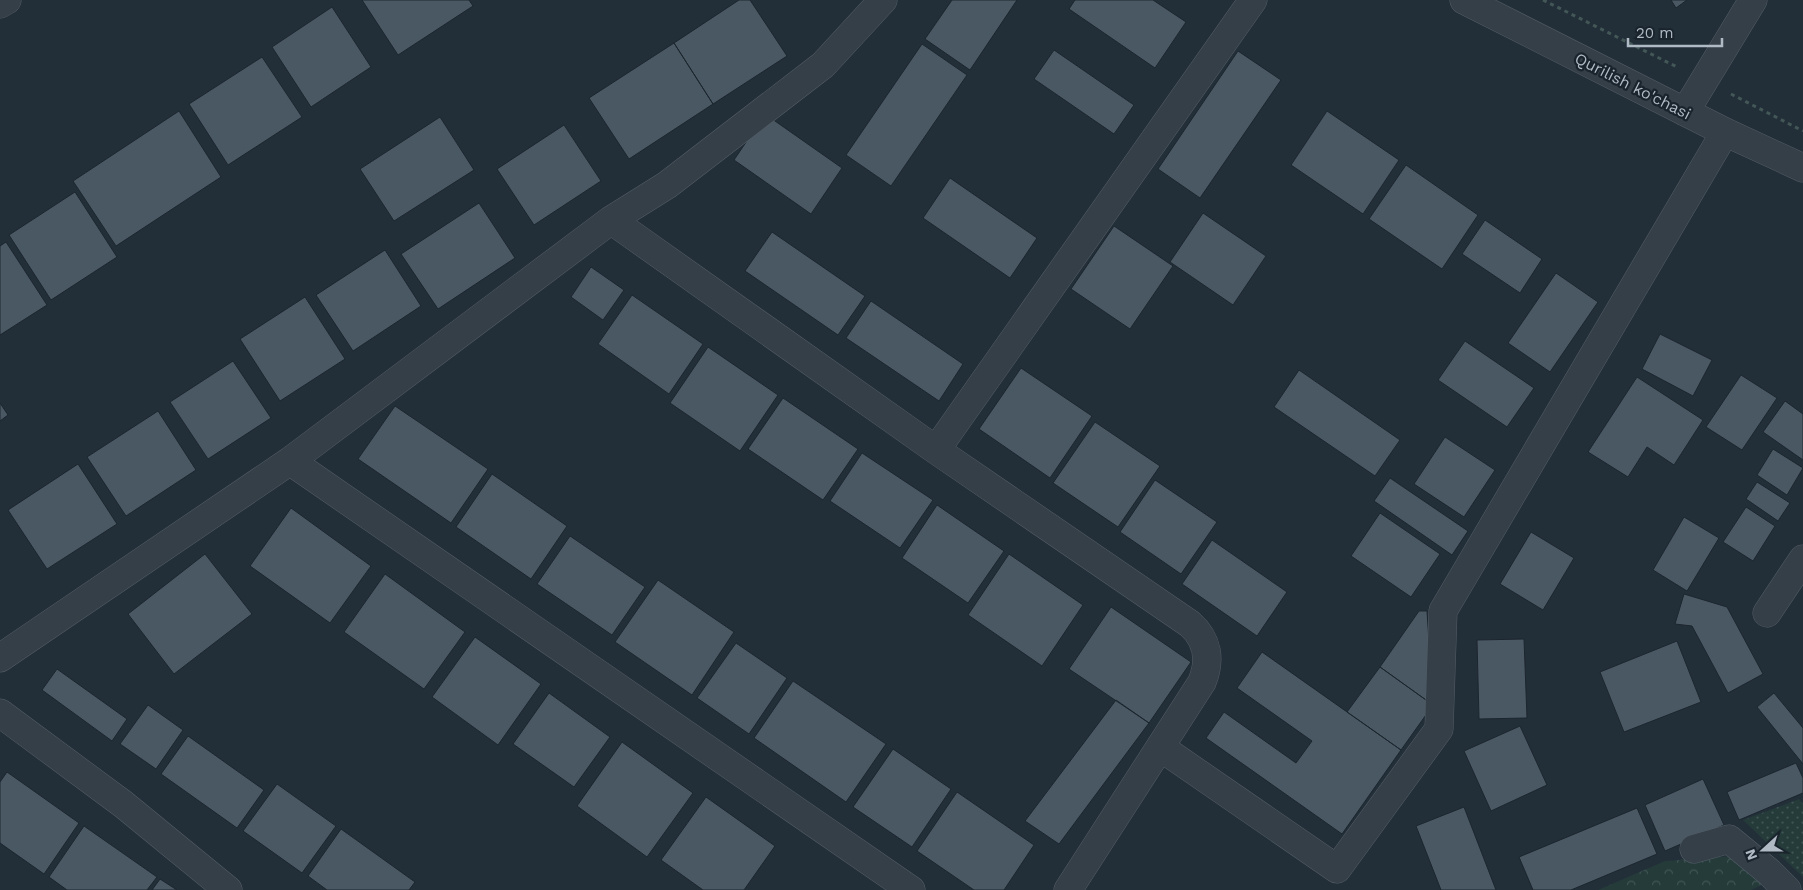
<svg xmlns="http://www.w3.org/2000/svg" width="1803" height="890" font-family="'Work Sans',sans-serif">
<style>
.grass{fill:url(#grass-dots)}
.forest{fill:url(#forest-crowns)}
.building{fill:#4a5864;stroke:#1c262f}
.lines{fill:none;stroke-linecap:round;stroke-linejoin:round}
.minor-casing{stroke:#535d66;stroke-width:29}
.path{stroke:#435757;stroke-width:3;stroke-dasharray:4 4;stroke-linecap:butt}
.minor{stroke:#353f48;stroke-width:28}
.labels{text-anchor:middle;dominant-baseline:central;stroke-width:4.5;stroke-linejoin:round;paint-order:stroke}
.street-label{font-size:16px;fill:#b0bac5;stroke:#1a242d}
</style>
<defs>
<pattern id="grass-dots" width="8" height="8" patternUnits="userSpaceOnUse" patternTransform="scale(1.25)"><rect width="8" height="8" fill="#243b3a"/><path d="M2 2h.1M6 6h.1" fill="none" stroke="#415555" stroke-width="1.8" stroke-linecap="round"/></pattern>
<pattern id="forest-crowns" width="20" height="18" patternUnits="userSpaceOnUse" patternTransform="scale(1.25)"><rect width="20" height="18" fill="#243b3a"/><path d="M2 6a3 3 0 1 1 6 0M12 15a3 3 0 1 1 6 0" fill="none" stroke="#415555"/></pattern>
</defs>
<rect width="100%" height="100%" fill="#222e38"/>
<path class="grass" d="M 1799,799 L 1803,804 L 1803,877 L 1743,820 Z"/>
<path class="forest" d="M 1746,855 L 1768,882 L 1751,890 L 1598,890 L 1665,861 Z"/>
<path class="building" d="M 362,0 L 469,0 L 473,6 L 398,55 Z
M 739,0 L 750,0 L 787,56 L 713,104 L 674,43 Z
M 952,0 L 1017,0 L 970,70 L 925,39 Z
M 1075,0 L 1153,0 L 1186,22 L 1155,68 L 1069,9 Z
M 1671,0 L 1687,0 L 1676,8 Z
M 332,7 L 371,67 L 311,107 L 272,47 Z
M 674,43 L 713,104 L 629,159 L 589,98 Z
M 922,44 L 967,75 L 891,186 L 846,155 Z
M 1054,50 L 1134,105 L 1114,134 L 1034,79 Z
M 1238,51 L 1281,80 L 1200,198 L 1158,169 Z
M 262,57 L 302,117 L 228,165 L 189,104 Z
M 179,111 L 221,177 L 116,246 L 73,181 Z
M 1327,111 L 1399,160 L 1363,214 L 1291,165 Z
M 765,114 L 842,168 L 811,214 L 734,160 Z
M 440,117 L 474,170 L 394,221 L 360,169 Z
M 564,125 L 601,181 L 534,225 L 497,169 Z
M 1406,165 L 1478,215 L 1442,269 L 1369,219 Z
M 950,178 L 1037,238 L 1010,278 L 923,218 Z
M 75,192 L 117,257 L 51,300 L 9,235 Z
M 479,203 L 515,258 L 438,309 L 401,254 Z
M 1203,213 L 1266,256 L 1233,305 L 1170,262 Z
M 1485,220 L 1542,259 L 1520,293 L 1462,254 Z
M 1114,226 L 1173,266 L 1130,329 L 1071,289 Z
M 772,232 L 865,296 L 838,335 L 745,271 Z
M 6,242 L 47,305 L 0,335 L 0,246 Z
M 385,250 L 421,306 L 353,351 L 316,295 Z
M 591,267 L 624,290 L 603,320 L 571,297 Z
M 1556,273 L 1598,302 L 1550,372 L 1508,343 Z
M 632,295 L 703,344 L 669,394 L 598,344 Z
M 305,297 L 345,359 L 280,401 L 240,339 Z
M 871,301 L 963,364 L 939,401 L 846,338 Z
M 1660,334 L 1712,360 L 1693,396 L 1642,369 Z
M 1465,341 L 1534,388 L 1507,427 L 1438,380 Z
M 708,347 L 778,395 L 740,451 L 670,403 Z
M 233,361 L 271,418 L 208,459 L 170,402 Z
M 1021,368 L 1092,416 L 1050,478 L 979,429 Z
M 1299,370 L 1400,440 L 1375,476 L 1274,407 Z
M 1741,375 L 1777,398 L 1742,450 L 1706,427 Z
M 1637,377 L 1703,420 L 1674,465 L 1647,447 L 1628,477 L 1588,452 Z
M 783,398 L 858,449 L 823,500 L 748,449 Z
M 1785,401 L 1803,414 L 1803,460 L 1763,432 Z
M 0,403 L 8,415 L 0,421 Z
M 395,406 L 488,469 L 451,523 L 358,459 Z
M 158,411 L 196,470 L 126,516 L 87,457 Z
M 1095,422 L 1160,466 L 1118,527 L 1053,483 Z
M 1445,437 L 1495,470 L 1464,517 L 1414,484 Z
M 1773,449 L 1803,468 L 1787,495 L 1757,475 Z
M 862,453 L 933,500 L 900,548 L 830,501 Z
M 78,464 L 117,524 L 47,569 L 8,510 Z
M 492,474 L 567,526 L 531,579 L 456,527 Z
M 1390,478 L 1468,531 L 1452,555 L 1374,501 Z
M 1155,480 L 1217,522 L 1181,574 L 1120,532 Z
M 1757,482 L 1790,503 L 1778,521 L 1746,499 Z
M 937,505 L 1004,551 L 968,603 L 902,558 Z
M 1746,507 L 1775,526 L 1753,561 L 1723,542 Z
M 291,508 L 371,566 L 330,623 L 250,566 Z
M 1380,513 L 1440,554 L 1411,597 L 1351,556 Z
M 1684,517 L 1719,538 L 1687,591 L 1653,570 Z
M 1531,532 L 1574,558 L 1543,610 L 1500,584 Z
M 570,536 L 645,587 L 612,635 L 537,584 Z
M 1212,540 L 1287,592 L 1257,636 L 1182,584 Z
M 205,554 L 252,614 L 174,674 L 128,614 Z
M 1009,554 L 1083,605 L 1042,666 L 968,615 Z
M 385,574 L 465,632 L 424,689 L 344,632 Z
M 658,580 L 734,632 L 692,695 L 615,642 Z
M 1684,594 L 1727,607 L 1763,674 L 1728,693 L 1692,626 L 1675,624 Z
M 1111,607 L 1191,662 L 1149,723 L 1069,669 Z
M 1419,611 L 1427,611 L 1433,705 L 1380,667 Z
M 475,637 L 541,684 L 498,745 L 432,697 Z
M 1524,639 L 1527,718 L 1479,719 L 1477,640 Z
M 1677,641 L 1701,702 L 1624,732 L 1600,672 Z
M 736,643 L 787,678 L 749,734 L 697,698 Z
M 1262,652 L 1401,750 L 1342,834 L 1206,738 L 1224,712 L 1296,763 L 1312,741 L 1237,688 Z
M 1380,667 L 1433,705 L 1401,750 L 1347,712 Z
M 57,669 L 127,719 L 112,741 L 42,690 Z
M 793,681 L 886,744 L 846,802 L 754,738 Z
M 549,693 L 610,737 L 574,787 L 513,744 Z
M 1774,693 L 1803,728 L 1803,764 L 1757,707 Z
M 1116,700 L 1149,723 L 1059,844 L 1025,821 Z
M 148,705 L 183,730 L 156,769 L 120,744 Z
M 1520,726 L 1547,785 L 1491,811 L 1464,751 Z
M 188,736 L 264,790 L 237,828 L 161,774 Z
M 622,742 L 693,793 L 647,857 L 577,806 Z
M 893,749 L 951,789 L 912,847 L 853,807 Z
M 1796,763 L 1803,778 L 1803,793 L 1739,820 L 1727,792 Z
M 7,772 L 79,823 L 44,874 L 0,843 L 0,782 Z
M 1703,779 L 1724,825 L 1665,851 L 1645,805 Z
M 277,784 L 336,826 L 302,873 L 243,831 Z
M 957,792 L 1034,845 L 1004,890 L 974,890 L 917,851 Z
M 706,797 L 775,846 L 744,890 L 703,890 L 661,860 Z
M 1464,807 L 1496,890 L 1441,890 L 1416,826 Z
M 1637,808 L 1657,854 L 1571,890 L 1533,890 L 1519,857 Z
M 84,826 L 157,877 L 147,890 L 67,890 L 49,877 Z
M 341,829 L 415,882 L 409,890 L 327,890 L 308,876 Z
M 160,879 L 177,890 L 152,890 Z"/>
<g class="lines">
<g class="minor-casing">
<path id="minor" d="M 1464,0 L 1725,132 L 1803,168
M 0,4 L 7,0
M 1685,112 L 1753,0
M 611,220 L 667,185 L 823,65 L 883,0
M 936,450 L 1253,0
M 290,461 L 911,890
M 1767,613 L 1803,559
M 0,658 L 290,461 L 611,220 L 936,450 L 1190,624 C 1208,640 1211,660 1202,682 L 1068,890
M 0,713 L 123,804 L 228,890
M 1160,747 L 1337,869 L 1439,729 L 1443,611 L 1725,132
M 1694,849 L 1729,839 L 1769,872 L 1787,890"/>
</g>
<path class="path" d="M 1543,0 L 1679,68
M 1731,94 L 1803,131"/>
<use href="#minor" class="minor"/>
</g>
<g class="labels">
<g class="street-label">
<text transform="translate(1633 86) rotate(27)">Qurilish ko'chasi</text>
</g>
</g>
<g transform="translate(1763 850) rotate(249)" stroke="#1a242d" stroke-width="4" paint-order="stroke">
<path d="M0-4L9 19L0 12L-9 19Z" fill="#b0bac5"/>
<text y="-8" font-size="14" font-weight="bold" text-anchor="middle" fill="#b0bac5">N</text>
</g>
<path d="M1628 38v8h94v-8" fill="none" stroke="#b0bac5" stroke-width="2.5"/>
<text x="1636" y="38" font-size="15" fill="#b0bac5" stroke="#1a242d" stroke-width="4" paint-order="stroke">20 m</text>
</svg>
